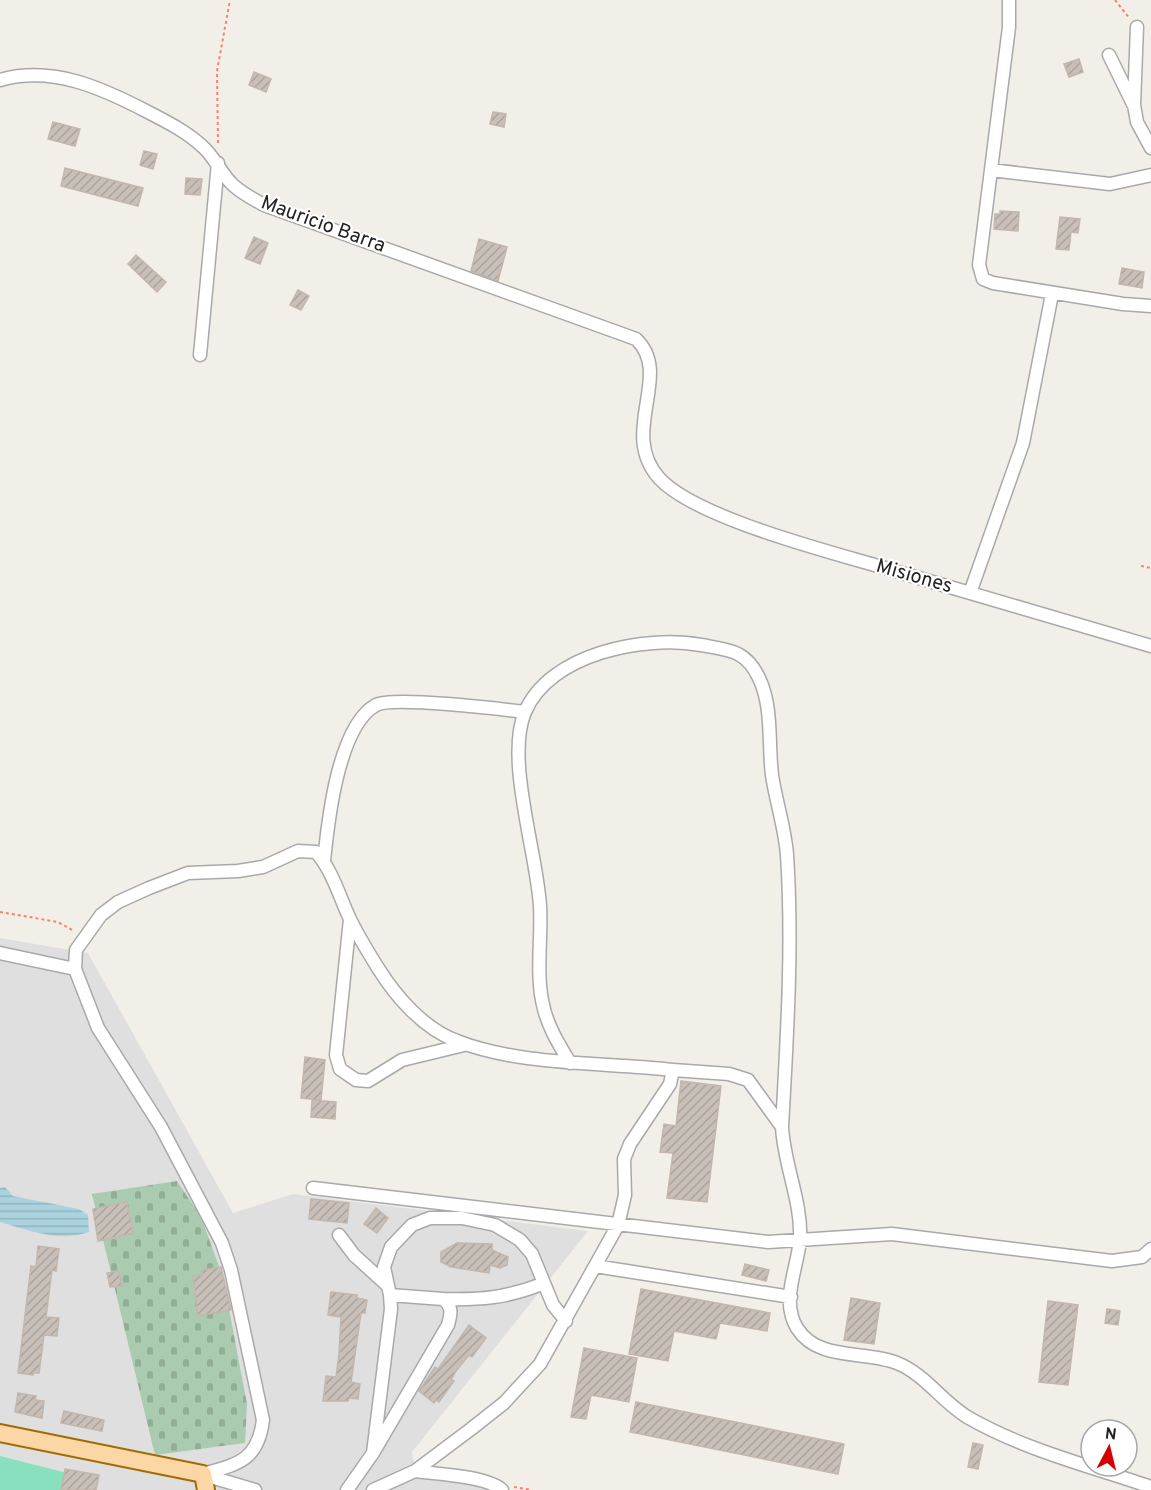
<svg xmlns="http://www.w3.org/2000/svg" width="1151" height="1490" font-family="Overpass,sans-serif">
<style>
.residential{fill:#e0dfdf}
.cemetery{fill:url(#cemetery-stones)}
.pitch{fill:#88e0be}
.water{fill:url(#water-rules)}
.building{fill:url(#building-hatch);stroke:#c4b6ab;stroke-width:1.5}
.lines{fill:none;stroke-linecap:round;stroke-linejoin:round}
.minor-casing{stroke:#a9a9a9;stroke-width:15}
.major-casing{stroke:#a06b00;stroke-width:20}
.path{stroke:#fa8072;stroke-width:2;stroke-dasharray:3 3;stroke-linecap:butt}
.minor{stroke:#fff;stroke-width:12}
.major{stroke:#fcd6a4;stroke-width:16}
.labels{text-anchor:middle;dominant-baseline:central;stroke-width:4.5;stroke-linejoin:round;paint-order:stroke}
.street-label{font-size:20px;fill:#222;stroke:#fff}
</style>
<defs>
<pattern id="cemetery-stones" width="16" height="16" patternUnits="userSpaceOnUse" patternTransform="scale(1.5)"><rect width="16" height="16" fill="#aacbaf"/><path d="M2 7V4a2 2 0 0 1 4 0v3zM10 15v-3a2 2 0 0 1 4 0v3z" fill="#92ae96"/></pattern>
<pattern id="water-rules" width="6" height="5" patternUnits="userSpaceOnUse" patternTransform="scale(1.5)"><rect width="6" height="5" fill="#aad3df"/><path d="M0 2.5h6" fill="none" stroke="#92b5bf"/></pattern>
<pattern id="building-hatch" width="6" height="6" patternUnits="userSpaceOnUse" patternTransform="scale(1.5)"><rect width="6" height="6" fill="#c7bfb8"/><path d="M-1 1l2-2M0 6l6-6M5 7l2-2" fill="none" stroke="#aba49e"/></pattern>
</defs>
<rect width="100%" height="100%" fill="#f2efe9"/>
<path class="residential" d="M 0,938 L 88,953 L 233,1213 L 293,1194 L 588,1231 L 412,1452 L 415,1471 L 502,1490 L 0,1490 Z"/>
<path class="cemetery" d="M 177,1181 L 201,1217 L 223,1277 L 247,1404 L 245,1443 L 155,1455 L 92,1194 Z"/>
<path class="pitch" d="M 0,1456 L 67,1473 L 63,1490 L 0,1490 Z"/>
<path class="water" d="M 5,1187 L 13,1196 L 79,1209 L 88,1215 L 89,1232 C 59,1242 30,1231 0,1222 L 0,1188 Z"/>
<path class="building" d="M 1079,59 L 1083,72 L 1069,77 L 1064,64 Z
M 254,72 L 271,79 L 266,92 L 249,85 Z
M 493,112 L 506,114 L 504,127 L 490,124 Z
M 53,122 L 80,129 L 75,146 L 48,139 Z
M 144,151 L 157,154 L 153,169 L 140,165 Z
M 65,168 L 143,188 L 138,206 L 61,186 Z
M 186,178 L 202,179 L 200,195 L 185,194 Z
M 1000,211 L 1019,212 L 1018,231 L 994,229 L 995,214 L 1000,214 Z
M 1060,217 L 1080,219 L 1078,233 L 1071,232 L 1069,250 L 1056,249 Z
M 254,237 L 268,243 L 260,264 L 245,258 Z
M 479,239 L 507,247 L 498,281 L 471,271 Z
M 136,255 L 166,282 L 157,292 L 128,264 Z
M 1122,268 L 1144,272 L 1142,288 L 1119,284 Z
M 298,290 L 309,296 L 301,310 L 290,305 Z
M 305,1057 L 325,1060 L 321,1100 L 301,1098 Z
M 681,1081 L 721,1086 L 707,1202 L 667,1198 L 673,1153 L 660,1152 L 664,1124 L 676,1126 Z
M 312,1100 L 336,1102 L 335,1119 L 311,1117 Z
M 311,1199 L 349,1203 L 347,1223 L 309,1219 Z
M 127,1202 L 133,1233 L 98,1241 L 93,1209 Z
M 376,1208 L 388,1218 L 377,1233 L 364,1224 Z
M 457,1243 L 492,1244 L 492,1250 L 508,1257 L 507,1265 L 500,1268 L 490,1265 L 489,1273 L 451,1267 L 441,1262 L 441,1252 Z
M 38,1246 L 59,1249 L 56,1271 L 52,1270 L 46,1317 L 59,1318 L 57,1336 L 44,1335 L 39,1373 L 33,1373 L 33,1375 L 18,1373 L 31,1266 L 36,1267 Z
M 745,1264 L 769,1270 L 766,1281 L 742,1275 Z
M 221,1267 L 231,1310 L 198,1316 L 193,1276 L 202,1275 L 202,1270 Z
M 119,1271 L 122,1286 L 110,1287 L 107,1273 Z
M 641,1289 L 770,1313 L 767,1331 L 720,1323 L 716,1339 L 674,1331 L 668,1361 L 629,1354 Z
M 331,1292 L 357,1295 L 357,1298 L 367,1300 L 365,1313 L 361,1313 L 351,1382 L 360,1384 L 358,1399 L 349,1398 L 348,1401 L 323,1401 L 326,1376 L 336,1377 L 339,1354 L 341,1317 L 328,1315 Z
M 851,1298 L 880,1303 L 874,1344 L 844,1340 Z
M 1048,1301 L 1078,1305 L 1068,1385 L 1039,1382 Z
M 1107,1309 L 1120,1311 L 1118,1325 L 1105,1323 Z
M 469,1325 L 486,1338 L 472,1357 L 469,1355 L 456,1371 L 451,1380 L 454,1381 L 439,1402 L 436,1400 L 434,1403 L 419,1391 L 435,1367 L 438,1369 Z
M 584,1348 L 637,1358 L 629,1402 L 591,1395 L 586,1419 L 571,1417 Z
M 18,1393 L 36,1396 L 35,1400 L 44,1401 L 42,1418 L 15,1412 Z
M 636,1402 L 844,1444 L 838,1474 L 630,1432 Z
M 64,1411 L 104,1420 L 102,1431 L 61,1423 Z
M 973,1443 L 983,1445 L 978,1469 L 968,1467 Z
M 65,1469 L 99,1475 L 96,1490 L 61,1490 Z"/>
<g class="lines">
<g class="minor-casing">
<path id="minor" d="M 1009,0 L 1009,27 L 979,265 L 983,279 L 993,283 L 1123,304 L 1151,306
M 1137,27 L 1134,105 L 1137,122 L 1151,148
M 1109,55 L 1133,104
M 0,80 C 52,65 102,88 148,112 C 167,122 186,131 202,146 C 215,157 221,174 233,185 C 243,194 253,199 264,205 L 636,339 C 674,375 618,432 659,478 C 695,518 831,552 885,568 C 974,594 1062,620 1151,646
M 991,170 L 1110,184 L 1151,175
M 200,355 L 218,163
M 970,593 L 1023,443 L 1052,294
M 324,861 C 328,821 338,726 376,705 C 392,696 501,709 525,712
M 350,919 L 336,1055 L 340,1069 L 356,1080 L 368,1081 L 402,1060 L 464,1045
M 0,953 L 75,969
M 570,1063 C 560,1046 549,1029 544,1009 C 535,976 542,940 540,906 C 537,853 505,759 525,712 C 550,653 645,635 701,645 C 729,650 746,650 759,678 C 773,707 768,743 772,775 C 776,802 785,828 787,855 C 793,945 787,1037 782,1127 C 784,1165 802,1202 800,1239 C 798,1268 780,1300 797,1328 C 818,1362 866,1350 897,1363 C 925,1374 943,1403 969,1418 C 1025,1450 1090,1466 1151,1487
M 673,1070 L 729,1074 L 748,1080 L 782,1127
M 313,1188 L 768,1242 L 892,1234 L 1112,1261 L 1142,1257 L 1151,1249
M 339,1235 L 354,1255 L 387,1285
M 595,1266 L 791,1297
M 390,1295 L 384,1267 L 391,1247 L 412,1225 L 430,1218 L 462,1218 L 495,1225 L 520,1240 L 532,1254 L 553,1305 L 566,1321
M 443,1299 C 481,1300 506,1298 542,1284
M 415,1471 C 436,1474 487,1476 502,1490
M 203,1474 C 239,1464 258,1460 263,1420 L 231,1270 L 222,1243 L 161,1127 L 98,1028 L 75,969 L 76,950 L 101,915 L 118,902 L 149,888 L 188,873 L 238,871 L 263,867 L 298,851 L 316,852 C 332,870 339,895 349,917 C 357,934 368,952 378,968 C 396,997 424,1029 457,1041 C 521,1066 604,1062 673,1070 L 670,1084 L 630,1144 L 624,1159 L 625,1195 L 618,1225 L 540,1364 L 504,1403 L 471,1429 L 415,1471 L 373,1490
M 204,1475 L 255,1490
M 347,1490 L 373,1453 L 448,1325 C 451,1314 453,1307 443,1299 L 390,1295 L 391,1309 L 373,1453"/>
</g>
<g class="major-casing">
<path id="major" d="M 0,1433 L 203,1474 L 206,1490"/>
</g>
<path class="path" d="M 1115,0 L 1130,19
M 218,143 L 217,71 L 230,0
M 1141,566 L 1151,568
M 0,912 L 58,922 L 74,931
M 514,1487 L 531,1490"/>
<use href="#minor" class="minor"/>
<use href="#major" class="major"/>
</g>
<g class="labels">
<g class="street-label">
<text transform="translate(323 225) rotate(20)">Mauricio Barra</text>
<text transform="translate(914 577) rotate(16)">Misiones</text>
</g>
</g>
<g transform="translate(1109 1448) rotate(7)"><circle r="28" fill="#ffffff" stroke="#a7a7a7" stroke-width="1.5"/>
<path d="M0-4.5L10 22L0 15L-10 22Z" fill="#d40000"/>
<text y="-9" font-size="16" font-weight="bold" text-anchor="middle" fill="#222222">N</text>
</g>
</svg>
